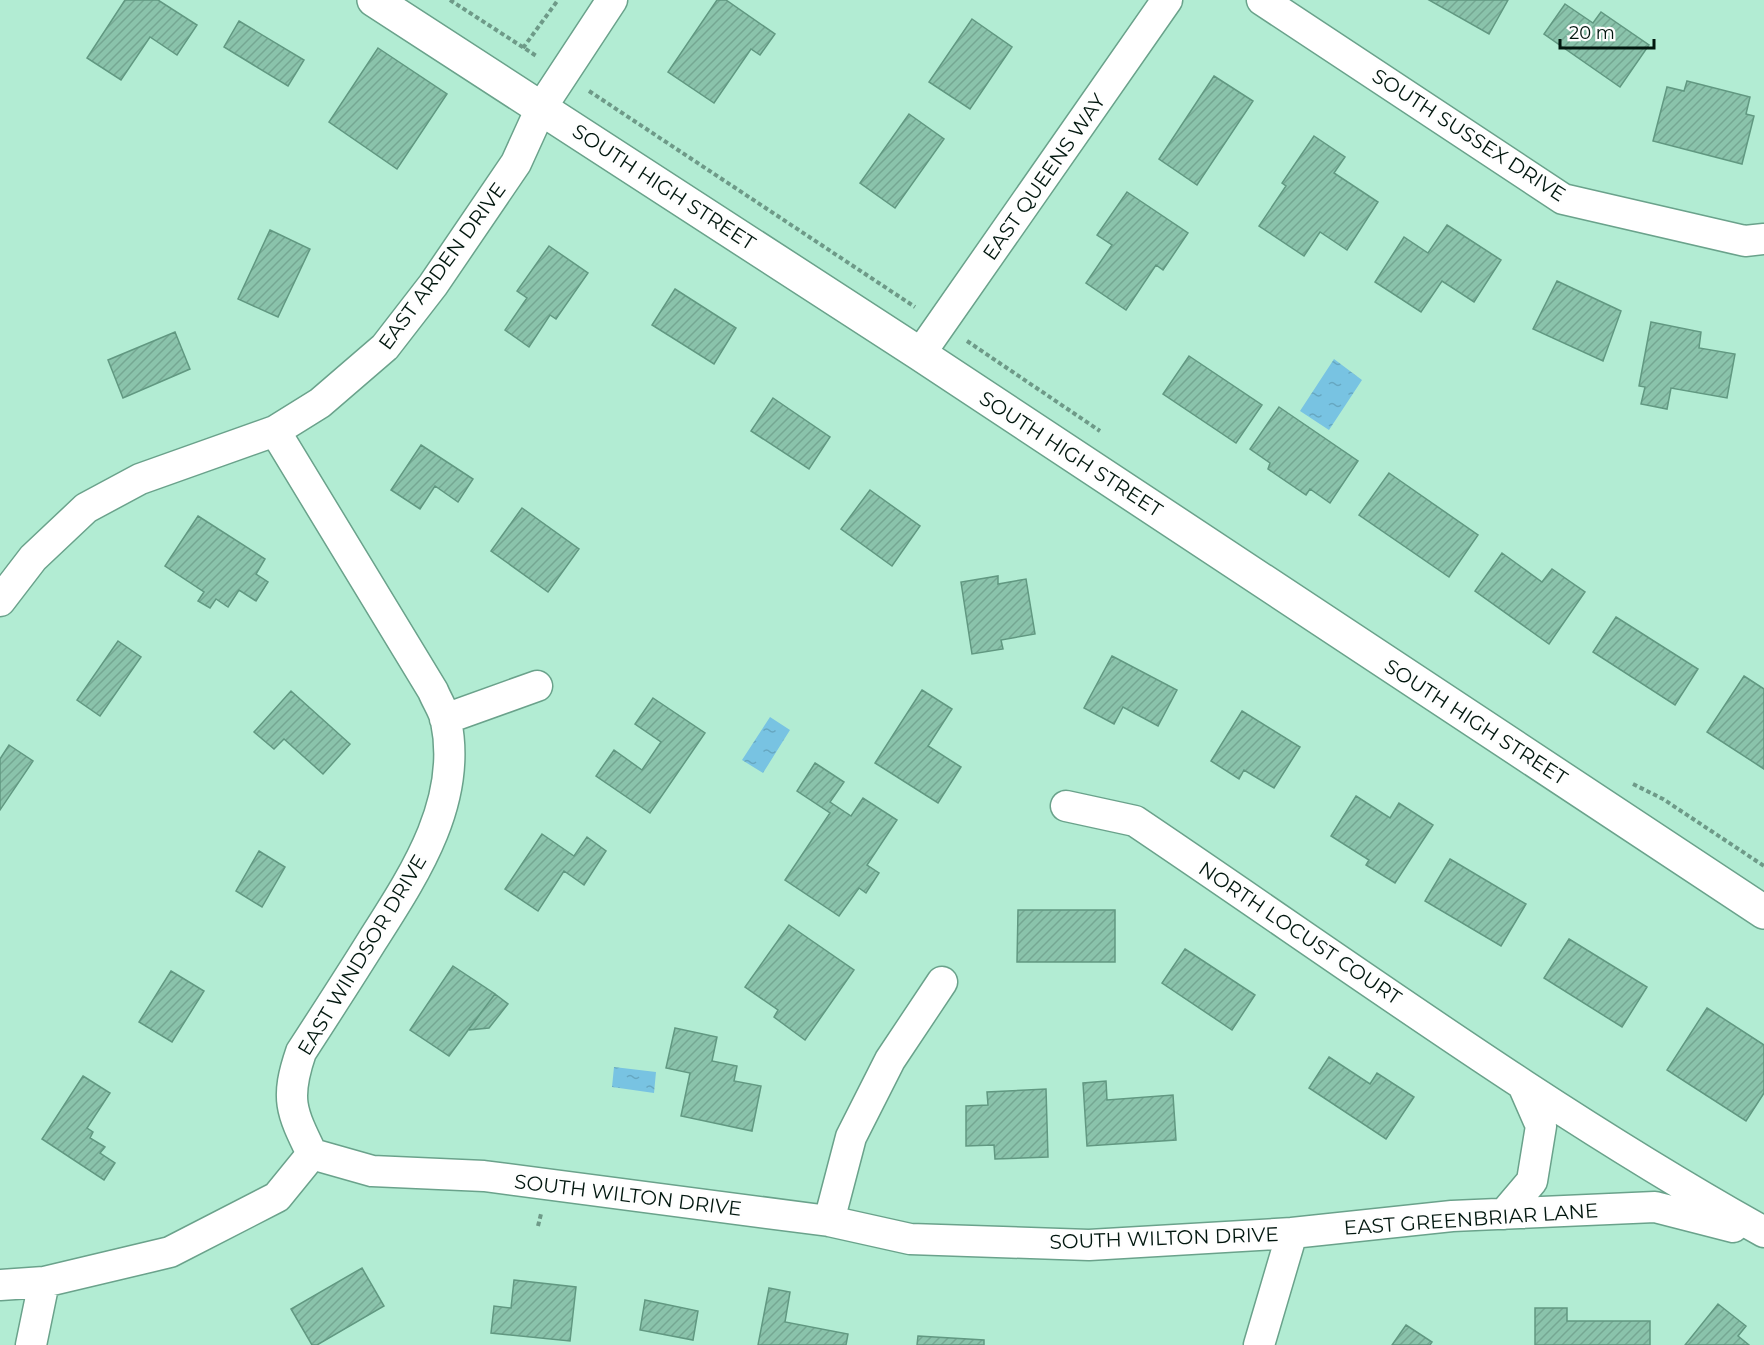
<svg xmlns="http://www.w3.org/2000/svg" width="1764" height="1345" font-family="Montserrat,sans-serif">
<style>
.water{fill:url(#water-ripples)}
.building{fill:url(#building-hatch);stroke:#619881;stroke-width:1.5}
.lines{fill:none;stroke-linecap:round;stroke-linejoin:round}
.street-casing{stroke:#6aa28b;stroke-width:33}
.secondary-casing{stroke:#6aa28b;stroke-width:36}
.path{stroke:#6e9a88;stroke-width:4;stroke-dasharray:4.5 3;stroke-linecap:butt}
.street{stroke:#fff;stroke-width:30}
.secondary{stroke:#fff;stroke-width:33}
.labels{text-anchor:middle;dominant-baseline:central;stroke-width:4.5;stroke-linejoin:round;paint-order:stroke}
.street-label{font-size:20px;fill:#02170f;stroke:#fefefe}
</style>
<defs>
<pattern id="water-ripples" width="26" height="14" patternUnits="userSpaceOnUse" patternTransform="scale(1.5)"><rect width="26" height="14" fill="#78c3e2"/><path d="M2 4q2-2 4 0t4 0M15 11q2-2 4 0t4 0" fill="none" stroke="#66a7c1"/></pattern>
<pattern id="building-hatch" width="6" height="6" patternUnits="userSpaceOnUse" patternTransform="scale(1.5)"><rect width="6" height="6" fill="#8ac3ab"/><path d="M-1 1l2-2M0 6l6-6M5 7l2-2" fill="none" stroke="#75a792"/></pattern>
</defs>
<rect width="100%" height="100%" fill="#b2ecd3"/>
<path class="water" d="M 1334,359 L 1362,380 L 1329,430 L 1300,411 Z
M 770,717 L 790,730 L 763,773 L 742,760 Z
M 614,1067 L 656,1072 L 654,1093 L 612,1087 Z"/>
<path class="building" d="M 125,0 L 158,0 L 197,25 L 177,55 L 150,37 L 121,80 L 87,58 Z
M 717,0 L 726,0 L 775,34 L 760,55 L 751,49 L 714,103 L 668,72 Z
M 1429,0 L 1508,0 L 1489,34 Z
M 1565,4 L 1593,23 L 1601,12 L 1649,45 L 1620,87 L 1544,34 Z
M 972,19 L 1012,47 L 970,109 L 929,82 Z
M 239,21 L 304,60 L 288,86 L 224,47 Z
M 378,48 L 447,94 L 397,169 L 329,122 Z
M 1214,76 L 1253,101 L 1197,185 L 1159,159 Z
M 1687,81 L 1750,97 L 1746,114 L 1754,116 L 1742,164 L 1653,141 L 1667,87 L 1684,91 Z
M 909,114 L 944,139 L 895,208 L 860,183 Z
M 1314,136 L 1345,157 L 1334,173 L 1378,202 L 1347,250 L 1320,232 L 1304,256 L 1259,226 L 1286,186 L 1282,183 Z
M 1127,192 L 1188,233 L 1163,270 L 1156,265 L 1126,310 L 1086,283 L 1112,245 L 1097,235 Z
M 1447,225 L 1501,260 L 1474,302 L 1442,281 L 1421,312 L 1375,282 L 1404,237 L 1428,253 Z
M 270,230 L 310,249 L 278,317 L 238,299 Z
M 549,246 L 588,273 L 556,319 L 550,315 L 529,347 L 505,330 L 527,298 L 517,291 Z
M 1557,281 L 1621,311 L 1603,361 L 1533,329 Z
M 675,289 L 736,328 L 714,364 L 652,325 Z
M 1651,322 L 1701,332 L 1699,348 L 1735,354 L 1727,398 L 1671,388 L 1667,409 L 1641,404 L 1645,387 L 1639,386 Z
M 175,332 L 190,369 L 123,398 L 108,360 Z
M 1189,356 L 1262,405 L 1236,443 L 1163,394 Z
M 773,398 L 830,437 L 809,469 L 751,431 Z
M 1279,407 L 1358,461 L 1330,503 L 1310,489 L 1306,495 L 1268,469 L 1270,463 L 1250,449 Z
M 421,445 L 473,479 L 458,502 L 435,486 L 420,509 L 391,490 Z
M 1389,473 L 1478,535 L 1449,577 L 1359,515 Z
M 870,490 L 920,526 L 892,566 L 841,529 Z
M 522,508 L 579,549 L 548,592 L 491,551 Z
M 198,516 L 265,559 L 256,574 L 268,582 L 256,601 L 239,590 L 228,607 L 216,599 L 210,608 L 198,601 L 204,592 L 165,566 Z
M 1502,553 L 1542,582 L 1552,569 L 1585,592 L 1549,644 L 1475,591 Z
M 998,576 L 998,584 L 1026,579 L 1035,634 L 1001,640 L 1003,649 L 972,654 L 961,582 Z
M 1616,617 L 1698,669 L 1675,705 L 1593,652 Z
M 118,641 L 141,657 L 100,716 L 77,700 Z
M 1112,656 L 1177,690 L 1158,726 L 1123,707 L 1114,724 L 1084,708 Z
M 1744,676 L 1764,689 L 1764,769 L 1707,732 Z
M 922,690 L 952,709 L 928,746 L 961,767 L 938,803 L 875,763 Z
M 291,691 L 350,744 L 323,774 L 284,739 L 274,749 L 254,732 Z
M 653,698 L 705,733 L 650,813 L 596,776 L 614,750 L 642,770 L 661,742 L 635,724 Z
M 1242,711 L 1300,747 L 1274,788 L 1244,770 L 1239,779 L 1211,761 Z
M 9,745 L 33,761 L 0,810 L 0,759 Z
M 815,763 L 844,782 L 830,802 L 851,816 L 863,798 L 897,820 L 867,865 L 879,873 L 866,893 L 859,888 L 839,916 L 785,880 L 830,813 L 797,791 Z
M 1356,796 L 1390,818 L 1399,803 L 1433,825 L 1395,883 L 1366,865 L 1369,860 L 1331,836 Z
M 542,834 L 574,856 L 587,837 L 606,851 L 584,885 L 564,871 L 538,911 L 505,889 Z
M 259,851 L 285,867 L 262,907 L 236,891 Z
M 1450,859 L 1526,904 L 1501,946 L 1425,901 Z
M 1018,910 L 1115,910 L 1115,962 L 1017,962 Z
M 789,925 L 854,970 L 805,1040 L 774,1017 L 778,1010 L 745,987 Z
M 1569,939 L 1647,987 L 1622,1027 L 1544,978 Z
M 1185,949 L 1255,995 L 1232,1030 L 1162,983 Z
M 453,966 L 495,994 L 449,1056 L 410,1030 Z
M 171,971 L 204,991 L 172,1042 L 139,1022 Z
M 495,994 L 508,1004 L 489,1028 L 468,1030 Z
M 1707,1008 L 1764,1045 L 1764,1093 L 1746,1121 L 1667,1070 Z
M 675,1028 L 717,1037 L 712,1061 L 737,1066 L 734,1081 L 761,1086 L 752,1131 L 681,1116 L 690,1073 L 666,1068 Z
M 1329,1057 L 1370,1084 L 1377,1073 L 1414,1097 L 1386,1139 L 1309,1088 Z
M 83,1076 L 110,1093 L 87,1128 L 93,1132 L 90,1138 L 105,1147 L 100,1153 L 115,1163 L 104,1180 L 42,1139 Z
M 1106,1081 L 1107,1100 L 1173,1095 L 1176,1140 L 1087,1146 L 1083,1083 Z
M 1046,1089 L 1048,1157 L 995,1159 L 994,1145 L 966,1146 L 966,1106 L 988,1105 L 987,1092 Z
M 362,1268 L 384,1306 L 317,1345 L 312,1345 L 291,1309 Z
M 514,1280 L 576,1287 L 570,1341 L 491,1333 L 494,1306 L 511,1308 Z
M 769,1288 L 790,1292 L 785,1322 L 848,1334 L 846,1345 L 758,1345 Z
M 645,1300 L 698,1311 L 693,1340 L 640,1330 Z
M 1718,1304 L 1746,1326 L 1738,1336 L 1749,1345 L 1685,1345 Z
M 1535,1308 L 1567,1308 L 1567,1321 L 1650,1321 L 1650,1345 L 1535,1345 Z
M 1406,1325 L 1432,1342 L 1430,1345 L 1392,1345 Z
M 918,1336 L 984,1340 L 984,1345 L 917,1345 Z"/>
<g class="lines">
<g class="street-casing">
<path id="street" d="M 1262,0 L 1563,199 L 1745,241 L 1764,239
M 920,354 L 1167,0
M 275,431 L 433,691 C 437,701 444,711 446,721 C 463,802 414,875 372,941 C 349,978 325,1015 301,1052 C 285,1099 291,1111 312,1154
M 0,601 L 33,558 L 86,508 L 140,479 L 275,431 L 320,403 L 385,347 L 433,285 L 516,163 L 541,108 L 612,0
M 445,719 L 537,686
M 1066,806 L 1135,821 C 1343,961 1546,1110 1764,1232
M 1504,1214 L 1532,1181 L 1541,1126 L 1523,1085
M 829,1221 L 851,1137 L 890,1060 L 942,982
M 0,1285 L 44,1282 L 170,1252 L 277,1197 L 312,1154 L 372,1171 L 484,1176 L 829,1221 L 910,1239 L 1089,1245 L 1292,1233
M 31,1345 L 44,1282
M 1259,1345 L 1292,1233 L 1452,1216 L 1655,1207 L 1733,1227"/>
</g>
<g class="secondary-casing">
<path id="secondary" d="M 374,0 L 920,354 L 1764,912"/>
</g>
<path class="path" d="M 450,0 L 538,57
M 523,48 L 558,0
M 589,91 L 915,307
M 967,341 L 1100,431
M 1633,784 L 1663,799 L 1764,866
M 538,1226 L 541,1214"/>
<use href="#street" class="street"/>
<use href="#secondary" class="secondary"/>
</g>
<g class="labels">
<g class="street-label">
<text transform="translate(1469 135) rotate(33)">SOUTH SUSSEX DRIVE</text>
<text transform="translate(1044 177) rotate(-55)">EAST QUEENS WAY</text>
<text transform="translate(664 187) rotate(33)">SOUTH HIGH STREET</text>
<text transform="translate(442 266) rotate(-54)">EAST ARDEN DRIVE</text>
<text transform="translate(1071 454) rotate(33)">SOUTH HIGH STREET</text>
<text transform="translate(1476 722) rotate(33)">SOUTH HIGH STREET</text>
<text transform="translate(1300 933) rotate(34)">NORTH LOCUST COURT</text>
<text transform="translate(362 955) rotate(-59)">EAST WINDSOR DRIVE</text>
<text transform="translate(628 1195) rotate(7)">SOUTH WILTON DRIVE</text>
<text transform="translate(1471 1219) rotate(-4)">EAST GREENBRIAR LANE</text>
<text transform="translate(1164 1238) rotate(-2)">SOUTH WILTON DRIVE</text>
</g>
</g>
<path d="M1560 39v9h94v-9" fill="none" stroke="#02170f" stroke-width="3"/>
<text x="1569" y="39" font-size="18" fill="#02170f" stroke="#fefefe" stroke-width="4.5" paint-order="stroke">20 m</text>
</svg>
